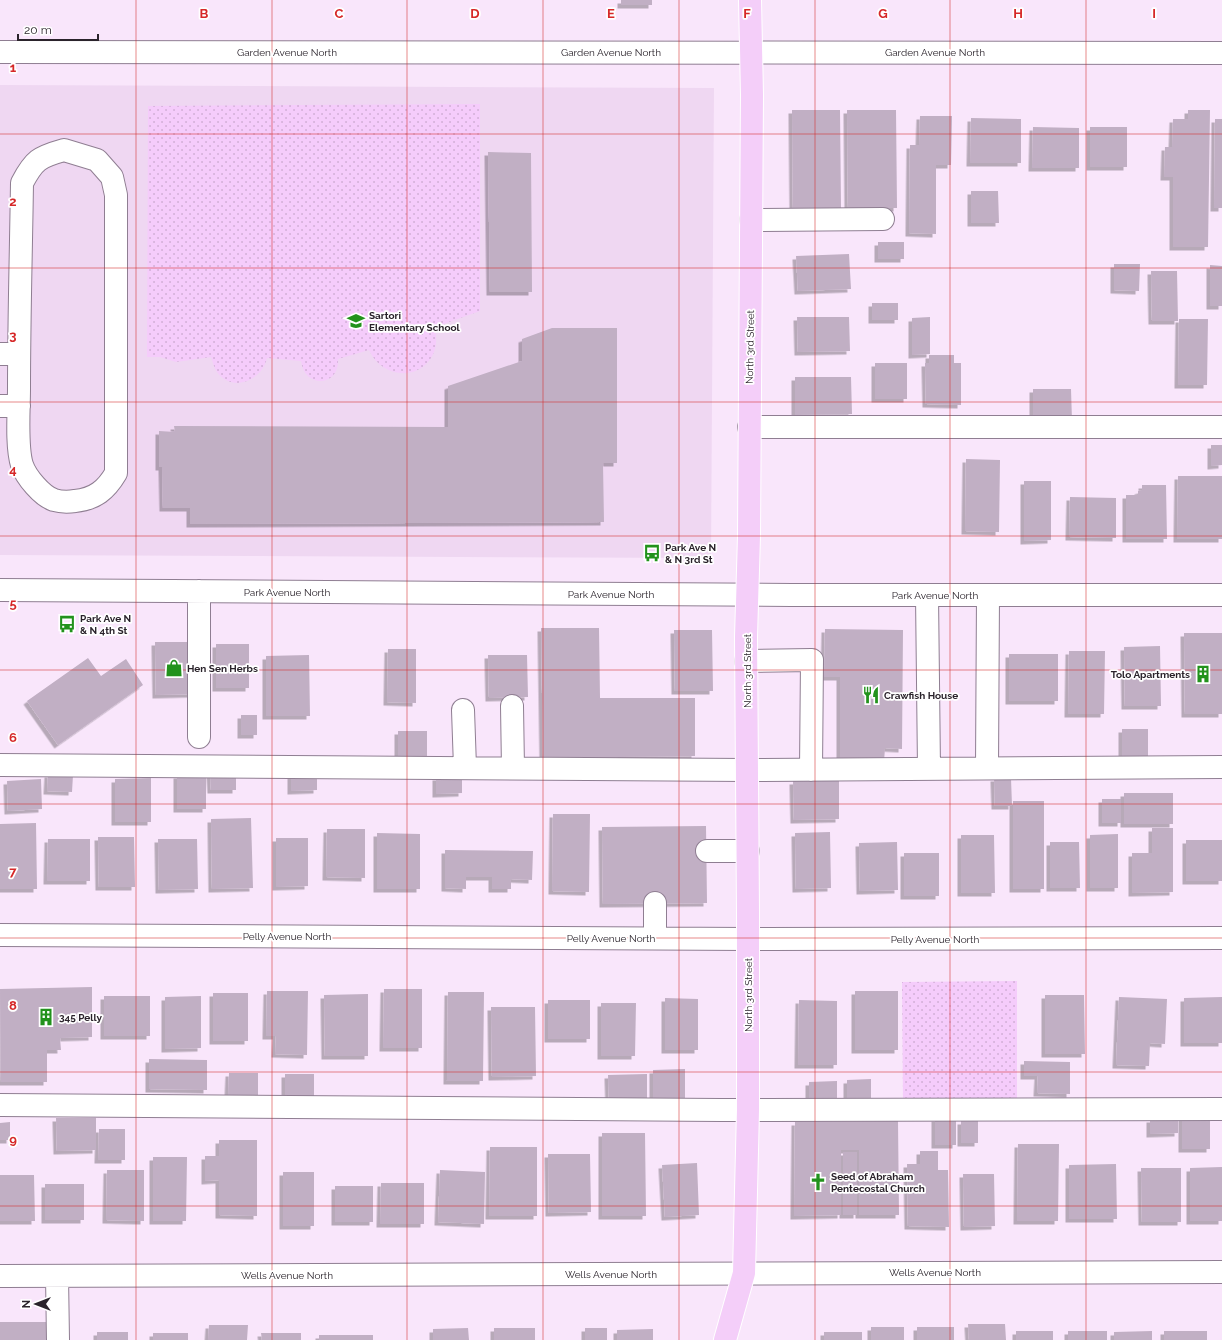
<svg xmlns="http://www.w3.org/2000/svg" width="1222" height="1340" font-family="Raleway,sans-serif">
<style>
.built{fill:#efd7f2}
.park{fill:url(#park-dots)}
.building{fill:#c1afc4;filter:url(#shadow)}
.lines{fill:none;stroke-linecap:round;stroke-linejoin:round}
.minor-casing{stroke:#8f7e92;stroke-width:24}
.major-casing{stroke:#fff;stroke-width:24}
.minor{stroke:#fff;stroke-width:22}
.major{stroke:#f4cef9;stroke-width:22}
.grid{fill:none;stroke:#d62828;stroke-width:1;stroke-opacity:0.55}
.labels{text-anchor:middle;dominant-baseline:central;stroke-width:3.5;stroke-linejoin:round;paint-order:stroke}
.street-label{font-size:10px;fill:#2a232b;stroke:#fff}
.poi-label{font-size:10px;font-weight:bold;fill:#2a232b;stroke:#fff;text-anchor:start}
.grid-label{font-size:13px;text-anchor:middle;font-weight:bold;fill:#d62828;stroke:#fff;stroke-width:3.5;stroke-linejoin:round;paint-order:stroke}
</style>
<defs>
<pattern id="park-dots" width="8" height="8" patternUnits="userSpaceOnUse"><rect width="8" height="8" fill="#f5ccfb"/><path d="M2 2h.1M6 6h.1" fill="none" stroke="#d2afd7" stroke-width="1.8" stroke-linecap="round"/></pattern>
<filter id="shadow"><feDropShadow dx="-3.5" dy="3.5" stdDeviation="0" flood-color="#0004"/></filter>
</defs>
<rect width="100%" height="100%" fill="#f9e6fb"/>
<path class="built" d="M 0,85 L 714,88 L 711,558 L 0,555 Z"/>
<path class="park" d="M 480,104 L 480,311 L 435,327 C 436,334 437,341 435,349 C 425,382 382,380 369,350 L 338,359 C 340,386 305,390 301,361 L 267,358 C 262,381 232,393 217,372 C 214,368 213,362 211,357 L 176,362 L 160,357 L 147,357 L 148,106 Z
M 1017,981 L 1017,1100 L 903,1101 L 902,982 Z"/>
<path class="building" d="M 621,0 L 652,0 L 652,5 L 621,5 Z
M 792,110 L 840,110 L 841,209 L 793,209 Z
M 847,110 L 896,110 L 897,208 L 848,208 Z
M 1188,110 L 1210,110 L 1208,247 L 1173,247 L 1173,177 L 1164,177 L 1165,147 L 1172,147 L 1173,119 L 1188,119 Z
M 920,116 L 952,116 L 951,165 L 936,165 L 936,234 L 909,233 L 910,145 L 919,145 Z
M 971,118 L 1021,119 L 1021,163 L 970,163 Z
M 1215,119 L 1222,119 L 1222,208 L 1214,208 Z
M 1033,127 L 1079,128 L 1079,168 L 1032,168 Z
M 1090,127 L 1127,127 L 1127,167 L 1090,167 Z
M 488,152 L 531,153 L 532,292 L 490,292 Z
M 971,191 L 998,191 L 999,223 L 971,223 Z
M 878,242 L 904,242 L 904,259 L 878,259 Z
M 849,254 L 851,289 L 798,291 L 796,256 Z
M 1114,264 L 1140,264 L 1139,291 L 1114,290 Z
M 1210,265 L 1222,266 L 1222,306 L 1210,306 Z
M 1151,271 L 1177,271 L 1178,321 L 1152,321 Z
M 872,303 L 898,303 L 898,320 L 872,320 Z
M 797,317 L 849,317 L 850,351 L 798,352 Z
M 930,317 L 930,354 L 912,355 L 912,318 Z
M 1179,319 L 1208,319 L 1207,385 L 1178,385 Z
M 552,328 L 617,328 L 617,463 L 603,463 L 604,522 L 190,524 L 190,508 L 163,508 L 162,467 L 159,467 L 159,431 L 175,432 L 174,426 L 448,427 L 448,386 L 522,361 L 522,339 Z
M 929,355 L 954,355 L 954,363 L 961,363 L 961,405 L 926,404 L 925,363 L 929,363 Z
M 875,363 L 907,363 L 907,399 L 875,399 Z
M 795,377 L 851,377 L 852,414 L 795,415 Z
M 1033,389 L 1071,389 L 1072,421 L 1033,422 Z
M 1211,445 L 1222,445 L 1222,465 L 1211,466 Z
M 966,459 L 1000,460 L 999,532 L 965,531 Z
M 1178,476 L 1222,476 L 1222,539 L 1177,539 Z
M 1024,481 L 1051,481 L 1051,540 L 1024,541 Z
M 1142,485 L 1166,485 L 1167,539 L 1126,539 L 1126,495 L 1138,495 L 1138,491 L 1142,490 Z
M 1070,497 L 1116,498 L 1116,538 L 1069,537 Z
M 541,628 L 599,628 L 600,698 L 695,698 L 695,756 L 543,758 Z
M 825,629 L 903,630 L 902,749 L 885,748 L 884,762 L 840,761 L 840,677 L 824,677 Z
M 674,630 L 712,630 L 713,691 L 675,691 Z
M 1184,633 L 1222,633 L 1222,714 L 1185,714 Z
M 155,642 L 193,642 L 193,694 L 156,695 Z
M 216,644 L 249,644 L 249,688 L 216,688 Z
M 1160,646 L 1161,706 L 1125,706 L 1124,647 Z
M 388,649 L 416,649 L 416,703 L 387,702 Z
M 1069,651 L 1105,651 L 1104,714 L 1068,714 Z
M 1009,654 L 1058,654 L 1058,701 L 1009,701 Z
M 309,655 L 310,716 L 266,716 L 266,656 Z
M 488,655 L 527,655 L 528,697 L 489,698 Z
M 88,658 L 101,676 L 126,659 L 143,685 L 58,745 L 27,701 Z
M 241,715 L 257,715 L 257,735 L 241,735 Z
M 1122,729 L 1148,729 L 1148,760 L 1122,760 Z
M 398,731 L 427,731 L 427,760 L 398,760 Z
M 210,773 L 236,773 L 236,790 L 211,790 Z
M 48,774 L 73,775 L 72,792 L 47,791 Z
M 291,774 L 317,774 L 317,790 L 291,791 Z
M 177,775 L 206,775 L 206,809 L 177,809 Z
M 462,776 L 462,793 L 436,794 L 436,777 Z
M 151,778 L 151,822 L 115,822 L 115,779 Z
M 994,778 L 1011,778 L 1012,806 L 995,806 Z
M 41,779 L 42,809 L 8,811 L 7,781 Z
M 839,780 L 839,819 L 794,820 L 793,781 Z
M 1124,793 L 1173,793 L 1173,824 L 1124,824 Z
M 1102,799 L 1121,799 L 1121,823 L 1102,823 Z
M 1013,801 L 1044,801 L 1044,889 L 1013,889 Z
M 553,814 L 590,814 L 589,892 L 552,891 Z
M 251,818 L 253,888 L 212,889 L 211,819 Z
M 36,823 L 37,889 L 0,889 L 0,824 Z
M 706,826 L 707,903 L 603,904 L 602,827 Z
M 1152,828 L 1173,828 L 1173,892 L 1132,893 L 1132,853 L 1152,853 Z
M 327,829 L 365,829 L 365,878 L 326,877 Z
M 830,832 L 831,888 L 796,889 L 795,833 Z
M 377,833 L 420,834 L 420,889 L 377,889 Z
M 1118,834 L 1118,888 L 1090,888 L 1090,835 Z
M 961,835 L 994,835 L 995,893 L 961,893 Z
M 98,837 L 134,837 L 135,887 L 99,887 Z
M 276,838 L 308,838 L 308,886 L 276,887 Z
M 48,839 L 90,839 L 90,881 L 47,881 Z
M 158,839 L 197,839 L 198,889 L 159,890 Z
M 1186,840 L 1222,840 L 1222,881 L 1186,881 Z
M 897,842 L 898,890 L 860,891 L 859,843 Z
M 1050,842 L 1079,842 L 1080,888 L 1050,888 Z
M 445,850 L 533,851 L 532,880 L 511,879 L 511,889 L 492,889 L 492,877 L 466,877 L 466,889 L 445,888 Z
M 904,853 L 939,853 L 939,896 L 904,896 Z
M 92,987 L 92,1037 L 60,1038 L 61,1050 L 47,1050 L 47,1082 L 1,1082 L 0,989 Z
M 384,989 L 422,989 L 422,1048 L 383,1048 Z
M 267,991 L 308,991 L 307,1055 L 275,1054 L 276,1036 L 266,1036 Z
M 855,991 L 898,991 L 898,1050 L 855,1050 Z
M 448,992 L 484,992 L 483,1081 L 447,1081 Z
M 213,993 L 248,993 L 248,1041 L 213,1041 Z
M 368,994 L 368,1056 L 325,1056 L 324,995 Z
M 1045,995 L 1084,995 L 1085,1054 L 1045,1054 Z
M 104,996 L 150,996 L 150,1036 L 104,1036 Z
M 201,996 L 201,1048 L 165,1049 L 165,997 Z
M 1119,997 L 1167,999 L 1165,1044 L 1150,1043 L 1149,1066 L 1116,1065 Z
M 1222,997 L 1222,1043 L 1184,1043 L 1184,998 Z
M 665,998 L 698,999 L 698,1050 L 665,1050 Z
M 548,1000 L 590,1000 L 590,1039 L 548,1039 Z
M 799,1000 L 837,1001 L 837,1065 L 798,1065 Z
M 601,1003 L 636,1003 L 635,1056 L 601,1056 Z
M 491,1007 L 535,1007 L 536,1076 L 492,1077 Z
M 149,1059 L 207,1060 L 207,1090 L 149,1089 Z
M 1024,1061 L 1070,1062 L 1070,1094 L 1037,1093 L 1038,1076 L 1024,1076 Z
M 685,1069 L 685,1101 L 653,1101 L 653,1070 Z
M 229,1073 L 258,1073 L 258,1095 L 228,1095 Z
M 285,1074 L 314,1074 L 314,1102 L 285,1102 Z
M 647,1074 L 647,1102 L 609,1103 L 608,1075 Z
M 871,1079 L 871,1100 L 847,1101 L 847,1080 Z
M 837,1081 L 837,1103 L 809,1103 L 809,1082 Z
M 1182,1117 L 1210,1117 L 1210,1149 L 1182,1149 Z
M 56,1118 L 96,1118 L 96,1150 L 57,1151 Z
M 935,1118 L 956,1118 L 956,1145 L 935,1145 Z
M 1150,1119 L 1178,1119 L 1178,1133 L 1150,1134 Z
M 898,1121 L 899,1215 L 859,1215 L 859,1150 L 841,1150 L 841,1215 L 794,1216 L 795,1122 Z
M 961,1121 L 978,1121 L 978,1143 L 961,1143 Z
M 10,1122 L 10,1140 L 0,1140 L 0,1123 Z
M 99,1129 L 125,1129 L 125,1160 L 98,1160 Z
M 602,1133 L 645,1133 L 646,1216 L 602,1216 Z
M 219,1140 L 257,1140 L 257,1216 L 219,1215 L 219,1180 L 205,1181 L 205,1156 L 219,1156 Z
M 1018,1144 L 1059,1144 L 1058,1221 L 1017,1221 Z
M 490,1147 L 537,1147 L 537,1216 L 489,1216 Z
M 920,1151 L 938,1151 L 938,1170 L 948,1170 L 949,1227 L 908,1226 L 907,1164 L 920,1164 Z
M 843,1152 L 857,1152 L 857,1215 L 843,1215 Z
M 548,1154 L 590,1154 L 591,1212 L 549,1213 Z
M 153,1157 L 187,1157 L 186,1221 L 153,1221 Z
M 697,1163 L 699,1215 L 665,1217 L 662,1165 Z
M 1116,1164 L 1117,1219 L 1069,1219 L 1069,1165 Z
M 1222,1167 L 1222,1221 L 1190,1221 L 1190,1168 Z
M 1141,1168 L 1181,1168 L 1181,1222 L 1142,1222 Z
M 107,1170 L 144,1170 L 144,1221 L 106,1220 Z
M 440,1170 L 485,1172 L 484,1224 L 438,1222 Z
M 283,1172 L 314,1172 L 314,1226 L 283,1226 Z
M 963,1174 L 994,1174 L 995,1226 L 964,1227 Z
M 0,1175 L 34,1175 L 35,1221 L 0,1221 Z
M 381,1183 L 424,1183 L 424,1224 L 380,1224 Z
M 45,1184 L 84,1184 L 84,1220 L 45,1220 Z
M 335,1186 L 373,1186 L 373,1222 L 335,1222 Z
M 0,1322 L 51,1322 L 51,1340 L 0,1340 Z
M 968,1324 L 1005,1324 L 1006,1340 L 969,1340 Z
M 209,1325 L 248,1325 L 247,1340 L 208,1340 Z
M 871,1327 L 904,1327 L 904,1340 L 871,1340 Z
M 917,1327 L 954,1327 L 954,1340 L 917,1340 Z
M 468,1328 L 469,1340 L 433,1340 L 433,1329 Z
M 494,1328 L 535,1328 L 535,1340 L 494,1340 Z
M 585,1328 L 607,1328 L 607,1340 L 585,1340 Z
M 653,1329 L 653,1340 L 617,1340 L 617,1330 Z
M 1016,1331 L 1053,1331 L 1053,1340 L 1016,1340 Z
M 1068,1331 L 1107,1331 L 1107,1340 L 1068,1340 Z
M 1152,1331 L 1152,1340 L 1114,1340 L 1114,1332 Z
M 1164,1331 L 1207,1331 L 1207,1340 L 1164,1340 Z
M 97,1332 L 128,1332 L 128,1340 L 97,1340 Z
M 824,1332 L 862,1332 L 862,1340 L 824,1340 Z
M 153,1333 L 188,1333 L 188,1340 L 153,1340 Z
M 261,1333 L 301,1333 L 301,1340 L 262,1340 Z
M 319,1335 L 373,1335 L 373,1340 L 319,1340 Z"/>
<g class="lines">
<g class="minor-casing">
<path id="minor" d="M 0,52 L 1222,53
M 64,150 L 97,160 L 112,177 L 116,195 L 116,473 C 106,490 95,499 75,501 C 68,502 61,502 54,500 C 42,496 26,477 22,465 C 16,446 19,410 19,389 C 19,320 21,252 22,183 C 34,160 39,157 64,150 Z
M 751,220 L 883,219
M 0,354 L 19,354
M 0,406 L 19,406
M 749,427 L 1222,427
M 0,590 L 792,595 L 1222,595
M 927,595 L 929,769
M 746,661 L 812,660 L 811,770
M 512,706 L 513,768
M 463,710 L 465,767
M 199,737 L 199,591
M 0,765 L 747,770 L 1222,767
M 987,768 L 988,595
M 707,851 L 748,851
M 655,903 L 655,938
M 0,935 L 748,939 L 1222,938
M 0,1105 L 721,1110 L 1222,1109
M 0,1276 L 1222,1272
M 57,1276 L 58,1340"/>
</g>
<g class="major-casing">
<path id="major" d="M 725,1340 L 744,1273 L 748,1110 L 748,914 L 746,637 L 749,536 L 752,95 L 750,0"/>
</g>
<use href="#minor" class="minor"/>
<use href="#major" class="major"/>
</g>
<path class="grid" d="M 136,0 L 136,1340M 272,0 L 272,1340M 407,0 L 407,1340M 543,0 L 543,1340M 679,0 L 679,1340M 815,0 L 815,1340M 950,0 L 950,1340M 1086,0 L 1086,1340M 0,134 L 1222,134M 0,268 L 1222,268M 0,402 L 1222,402M 0,536 L 1222,536M 0,670 L 1222,670M 0,804 L 1222,804M 0,938 L 1222,938M 0,1072 L 1222,1072M 0,1206 L 1222,1206"/>
<defs>
<g id="school-bare" transform="scale(1.38)"><path d="M0-5L7-2L0 1L-7-2ZM-4 1L0 2.5L4 1V4Q0 6-4 4Z" fill="#22921c" stroke="#fff" stroke-width="2.5" paint-order="stroke"/></g>
<g id="bus-bare" transform="scale(1.38)"><path d="M-5-6H5V4H4V6H2V4H-2V6H-4V4H-5ZM-3.5-4V0h7V-4ZM-3.5 1.2v1.5H-2V1.2ZM2 1.2v1.5H3.5V1.2Z" fill="#22921c" stroke="#fff" stroke-width="2.5" paint-order="stroke"/></g>
<g id="shop-bare" transform="scale(1.38)"><path d="M-5-2.5h2.3a2.7 3.5 0 0 1 5.4 0H5L5.5 6h-11ZM-1.5-2.5h3a1.5 2.3 0 0 0-3 0Z" fill="#22921c" stroke="#fff" stroke-width="2.5" paint-order="stroke"/></g>
<g id="building-bare" transform="scale(1.38)"><path d="M-4-6H4V6H1V3H-1V6H-4ZM-2.5-4.3h1.7v1.8h-1.7ZM.8-4.3h1.7v1.8H.8ZM-2.5-1h1.7V.8h-1.7ZM.8-1h1.7V.8H.8Z" fill="#22921c" stroke="#fff" stroke-width="2.5" paint-order="stroke"/></g>
<g id="restaurant-bare" transform="scale(1.38)"><path d="M-5-6h1v4h1v-4h1v4h1v-4h1v5L-1.5 .5V6h-2V.5L-5-1ZM5-6V6H3V1.5H1.5Q1.5-4 5-6Z" fill="#22921c" stroke="#fff" stroke-width="2.5" paint-order="stroke"/></g>
<g id="church-bare" transform="scale(1.38)"><path d="M-1.2-6h2.4v3.5h3.3v2.4h-3.3V6h-2.4V-.1h-3.3v-2.4h3.3Z" fill="#22921c" stroke="#fff" stroke-width="2.5" paint-order="stroke"/></g>
</defs>
<g fill-rule="evenodd">
<use href="#school-bare" x="356" y="321"/>
<use href="#bus-bare" x="652" y="553"/>
<use href="#bus-bare" x="67" y="624"/>
<use href="#shop-bare" x="174" y="668"/>
<use href="#building-bare" x="1203" y="674"/>
<use href="#restaurant-bare" x="871" y="695"/>
<use href="#building-bare" x="46" y="1017"/>
<use href="#church-bare" x="818" y="1182"/>
</g>
<g class="labels">
<g class="street-label">
<text x="287" y="52">Garden Avenue North</text>
<text x="611" y="52">Garden Avenue North</text>
<text x="935" y="52">Garden Avenue North</text>
<text transform="translate(750 347) rotate(-89)">North 3rd Street</text>
<text x="287" y="592">Park Avenue North</text>
<text x="611" y="594">Park Avenue North</text>
<text x="935" y="595">Park Avenue North</text>
<text transform="translate(747 671) rotate(-90)">North 3rd Street</text>
<text x="287" y="936">Pelly Avenue North</text>
<text x="611" y="938">Pelly Avenue North</text>
<text x="935" y="939">Pelly Avenue North</text>
<text transform="translate(748 995) rotate(-90)">North 3rd Street</text>
<text x="935" y="1272">Wells Avenue North</text>
<text x="611" y="1274">Wells Avenue North</text>
<text x="287" y="1275">Wells Avenue North</text>
</g>
<g class="poi-label">
<text x="369" y="315">Sartori<tspan x="369" dy="12">Elementary School</tspan></text>
<text x="665" y="547">Park Ave N<tspan x="665" dy="12">&amp; N 3rd St</tspan></text>
<text x="80" y="618">Park Ave N<tspan x="80" dy="12">&amp; N 4th St</tspan></text>
<text x="187" y="668">Hen Sen Herbs</text>
<text x="1190" y="674" text-anchor="end">Tolo Apartments</text>
<text x="884" y="695">Crawfish House</text>
<text x="59" y="1017">345 Pelly</text>
<text x="831" y="1176">Seed of Abraham<tspan x="831" dy="12">Pentecostal Church</tspan></text>
</g>
</g>
<g class="grid-label">
<text x="204" y="18">B</text>
<text x="339" y="18">C</text>
<text x="475" y="18">D</text>
<text x="611" y="18">E</text>
<text x="747" y="18">F</text>
<text x="883" y="18">G</text>
<text x="1018" y="18">H</text>
<text x="1154" y="18">I</text>
<text x="13" y="72">1</text>
<text x="13" y="206">2</text>
<text x="13" y="340">3</text>
<text x="13" y="474">4</text>
<text x="13" y="608">5</text>
<text x="13" y="742">6</text>
<text x="13" y="876">7</text>
<text x="13" y="1010">8</text>
<text x="13" y="1144">9</text>
</g>
<g transform="translate(36 1304) rotate(270)" stroke="#ffffff" stroke-width="3" paint-order="stroke">
<path d="M0-3L7 15L0 10L-7 15Z" fill="#2a232b"/>
<text y="-6" font-size="11" font-weight="bold" text-anchor="middle" fill="#2a232b">N</text>
</g>
<path d="M18 34v6h80v-6" fill="none" stroke="#2a232b" stroke-width="2"/>
<text x="24" y="34" font-size="12" fill="#2a232b" stroke="#ffffff" stroke-width="3" paint-order="stroke">20 m</text>
</svg>
